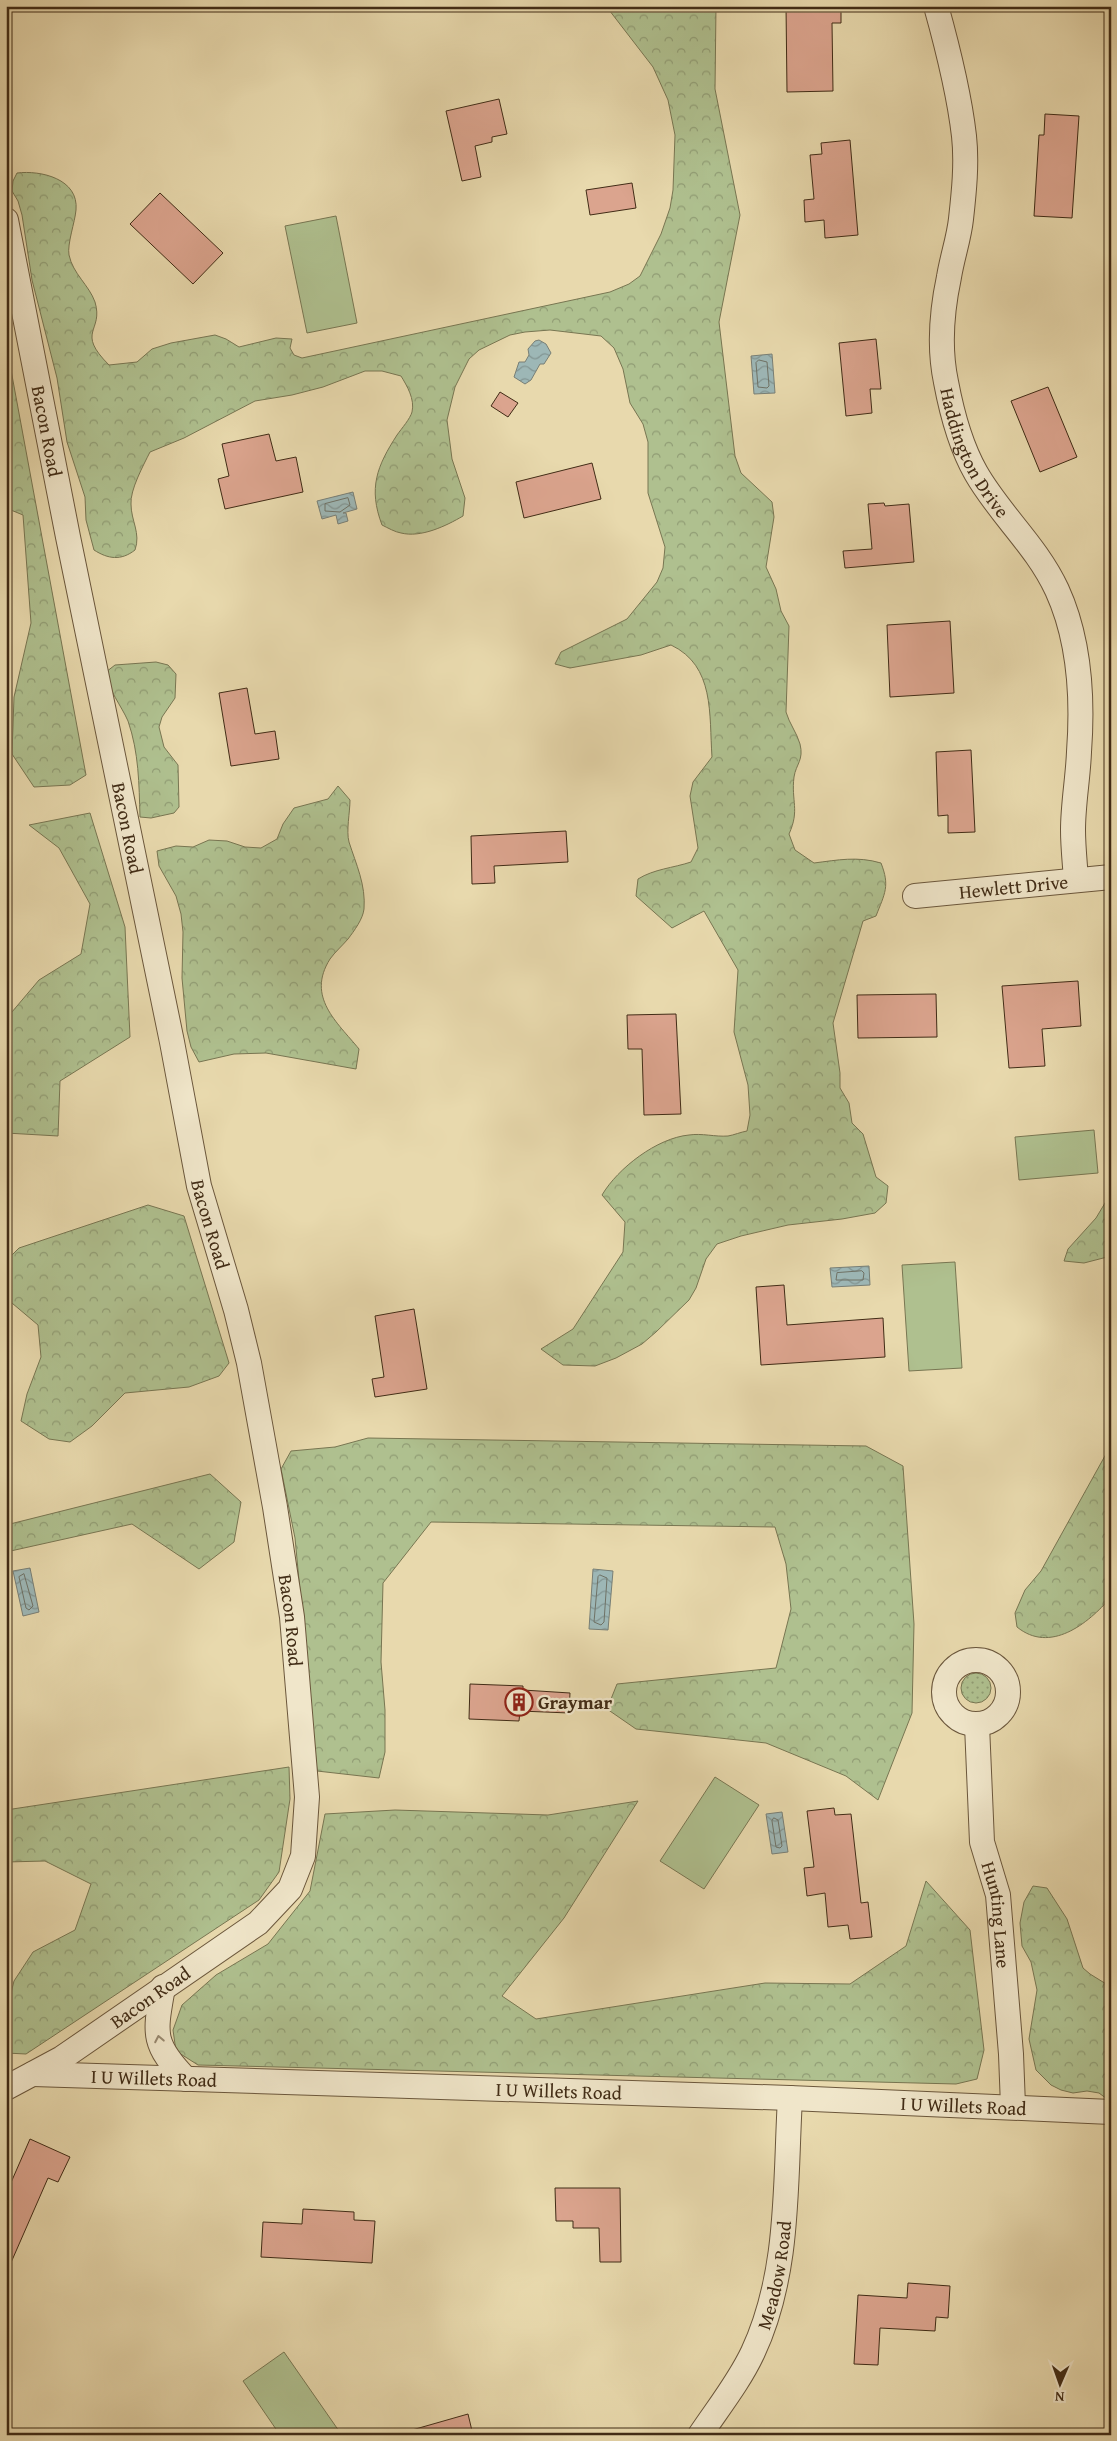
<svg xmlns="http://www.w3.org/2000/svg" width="1117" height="2441" font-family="'Gentium Book Plus',serif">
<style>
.grass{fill:url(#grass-dots);stroke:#787652}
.forest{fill:url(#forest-crowns);stroke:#787652}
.park{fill:#afc08f;stroke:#787652}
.water{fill:url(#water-waves);stroke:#787f76}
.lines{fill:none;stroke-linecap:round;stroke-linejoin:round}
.shore{stroke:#6f7266;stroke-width:1}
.building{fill:#dba48e;stroke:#412c16}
.minor-casing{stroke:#6b573c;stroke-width:26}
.minor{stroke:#f0e6ca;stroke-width:24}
.oneway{stroke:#988970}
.labels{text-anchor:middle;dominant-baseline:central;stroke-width:4.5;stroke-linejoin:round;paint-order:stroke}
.street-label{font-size:19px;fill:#412c16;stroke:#f0e6ca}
.poi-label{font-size:19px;font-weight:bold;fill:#412c16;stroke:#f0e6ca;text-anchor:start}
</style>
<defs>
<pattern id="grass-dots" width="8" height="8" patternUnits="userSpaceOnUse" patternTransform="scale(1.25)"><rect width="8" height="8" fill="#afc08f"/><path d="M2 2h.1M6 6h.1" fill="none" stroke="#909c74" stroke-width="1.8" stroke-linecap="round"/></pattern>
<pattern id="forest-crowns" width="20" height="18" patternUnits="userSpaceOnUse" patternTransform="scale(1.25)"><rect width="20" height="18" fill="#afc08f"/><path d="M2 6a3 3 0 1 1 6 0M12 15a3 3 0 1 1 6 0" fill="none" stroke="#909c74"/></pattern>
<pattern id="water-waves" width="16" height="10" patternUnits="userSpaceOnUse" patternTransform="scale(1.25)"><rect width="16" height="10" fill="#9db7b6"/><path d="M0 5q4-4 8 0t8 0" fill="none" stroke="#829593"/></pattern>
</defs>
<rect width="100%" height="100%" fill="#e8d9ad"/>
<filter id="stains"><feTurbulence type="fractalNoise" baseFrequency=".004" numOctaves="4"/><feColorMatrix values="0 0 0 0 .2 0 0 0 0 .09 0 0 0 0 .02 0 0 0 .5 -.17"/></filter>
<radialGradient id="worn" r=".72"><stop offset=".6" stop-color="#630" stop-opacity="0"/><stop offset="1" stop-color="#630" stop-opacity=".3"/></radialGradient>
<path class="grass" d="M961 1688a15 15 0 1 1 30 0a15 15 0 1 1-30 0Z"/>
<path class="forest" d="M 606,6 L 716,6 L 715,89 L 740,215 L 719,322 L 735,456 L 741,473 L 772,502 L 774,517 L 766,567 L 776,589 L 781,611 L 789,626 L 786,712 C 789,723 797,733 800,744 C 804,760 796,764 794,777 C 791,801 800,810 789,834 L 795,850 L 814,863 C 838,860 857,856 881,863 C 890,886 885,893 876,916 L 863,921 L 833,1023 L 840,1073 L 840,1088 L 849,1103 L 852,1123 L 863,1134 L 876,1177 L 888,1186 L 886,1203 L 875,1213 L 842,1219 L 788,1225 L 741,1236 L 717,1244 L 706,1259 L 696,1288 L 689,1300 L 656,1332 L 642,1344 L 616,1358 L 595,1366 L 563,1365 L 541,1349 L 573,1329 L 623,1252 L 625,1222 L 602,1195 C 618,1168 657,1138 689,1135 C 702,1133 715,1137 728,1136 C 734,1135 741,1132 747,1131 L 750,1115 L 748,1085 L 734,1032 L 738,970 L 704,911 L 672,928 L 636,896 L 638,879 C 654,869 673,868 691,862 L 698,848 L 690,796 L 693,782 L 712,757 C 709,714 715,666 671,645 L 641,655 L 570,668 L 555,664 L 561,652 L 627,619 L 657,582 L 663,568 L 665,547 L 648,493 L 648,442 L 643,424 L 630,403 L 623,369 L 614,348 L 601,336 L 550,330 L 525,332 L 510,335 L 479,350 L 469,359 L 455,387 L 447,420 L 452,459 L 465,498 L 463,516 C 446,526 421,538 401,533 C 395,532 388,528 382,525 C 368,488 377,466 397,435 C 402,428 410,419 412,412 C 415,399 407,386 401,376 L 382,371 L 365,371 L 323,387 L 292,395 L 255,401 L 184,438 L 150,452 C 143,466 130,490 131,504 C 131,521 141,533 135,550 C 121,561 108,559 94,550 L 86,520 L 85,497 L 67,442 L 57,378 L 32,280 L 22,215 L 18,201 L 12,191 L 13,181 L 17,173 C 41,170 79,179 76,210 C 75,222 67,244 69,255 C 73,274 89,285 95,302 C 104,332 75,331 109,365 L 137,362 L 152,349 L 171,343 L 215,335 L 226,339 L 239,347 L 276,338 L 292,339 L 290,348 L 294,355 L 302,358 L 610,292 L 629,284 L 640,276 L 661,234 L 670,208 L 673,190 L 675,135 L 668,100 L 653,67 Z
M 6,343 L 86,775 L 70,785 L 34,787 L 12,754 L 14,697 L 31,623 L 23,515 L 6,508 Z
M 156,662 L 168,665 L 176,674 L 175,698 L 162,717 L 159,727 L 164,747 L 178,765 L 179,807 L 174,813 L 151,818 L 140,817 C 139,784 139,753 128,721 C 121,705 108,690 106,672 L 115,665 Z
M 338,786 L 350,800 C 350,812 346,831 349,842 C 356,864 366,885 364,909 C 363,919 354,931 348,939 C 342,946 335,952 330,959 C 306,997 337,1022 359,1049 L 356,1069 L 266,1053 L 234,1054 L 199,1062 L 191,1047 L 187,1031 L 182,978 L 183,932 L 181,914 L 176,896 L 159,866 L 157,851 L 176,846 L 193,847 L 209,840 L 227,841 L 245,847 L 261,848 L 277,839 L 283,824 L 294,808 L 328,799 Z
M 90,813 L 125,927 L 130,1037 L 60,1081 L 58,1136 L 6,1133 L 6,1019 L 39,980 L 81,954 L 90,904 L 59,848 L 29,825 Z
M 1111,1193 L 1111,1256 L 1084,1263 L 1064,1261 L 1068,1249 L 1096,1218 Z
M 148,1205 L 184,1216 L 229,1363 L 219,1376 L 189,1387 L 125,1393 L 92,1426 L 70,1442 L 49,1439 L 21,1421 L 27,1394 L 41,1357 L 38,1325 L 6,1298 L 6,1261 L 19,1248 Z
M 368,1438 L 866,1446 L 903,1466 L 914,1624 L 912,1713 L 878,1800 L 846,1776 L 766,1743 L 636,1729 L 607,1709 L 617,1684 L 776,1668 L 791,1609 L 786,1564 L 775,1527 L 431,1522 L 383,1583 L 381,1662 L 385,1710 L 385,1752 L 379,1778 L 317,1771 L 295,1538 L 281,1469 L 291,1451 L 335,1447 Z
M 1111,1445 L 1111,1597 C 1088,1624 1050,1654 1017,1627 L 1015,1613 L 1025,1590 L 1041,1571 Z
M 210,1474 L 241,1502 L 234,1542 L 199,1569 L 132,1524 L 6,1552 L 6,1525 Z
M 289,1767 L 290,1799 L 279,1872 L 259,1900 L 26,2054 L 6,2053 L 6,1995 L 11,1993 L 14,1981 L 33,1952 L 75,1930 L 91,1884 L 45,1861 L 6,1862 L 6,1810 Z
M 638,1801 L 564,1918 L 502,1996 L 536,2019 L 765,1983 L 850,1984 L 906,1946 L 926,1881 L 970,1930 L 984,2050 L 977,2079 L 956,2084 L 198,2065 L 176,2051 L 173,2030 L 182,2005 L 216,1975 L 268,1944 L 310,1891 L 325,1814 L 395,1810 L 548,1815 Z
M 1033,1886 L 1047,1888 L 1067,1919 L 1083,1968 L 1090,1974 L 1111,1987 L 1111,2102 L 1099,2093 L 1087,2091 L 1073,2093 L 1061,2090 L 1051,2085 L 1036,2070 L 1029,2039 L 1037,1990 L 1031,1962 L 1022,1946 L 1020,1923 L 1024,1902 Z"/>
<path class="park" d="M 336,216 L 357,323 L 307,333 L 285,226 Z
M 1094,1130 L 1098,1173 L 1019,1180 L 1015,1137 Z
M 955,1262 L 962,1368 L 909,1371 L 902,1265 Z
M 715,1777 L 759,1805 L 704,1889 L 660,1861 Z
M 284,2352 L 339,2431 L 335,2435 L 280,2435 L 243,2381 Z"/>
<path class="water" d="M 539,340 L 546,344 L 551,353 L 544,364 L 540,364 L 531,380 L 525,384 L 514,377 L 519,362 L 525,362 L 529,355 L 528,349 L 535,341 Z
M 772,354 L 775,393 L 754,394 L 751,356 Z
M 353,492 L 357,509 L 343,513 L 346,513 L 348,521 L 338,524 L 336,515 L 322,519 L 317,501 Z
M 869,1266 L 870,1285 L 832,1287 L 830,1268 Z
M 30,1568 L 39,1612 L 23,1616 L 13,1571 Z
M 593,1569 L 613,1571 L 608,1630 L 589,1629 Z
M 782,1812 L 788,1852 L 772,1854 L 766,1814 Z"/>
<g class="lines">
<path class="shore" d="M 759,360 L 767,362 L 769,386 L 767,388 L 758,387 L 756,363 Z
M 348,498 L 350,505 L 340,512 L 325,511 L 325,504 Z
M 862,1271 L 864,1273 L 863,1280 L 836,1280 L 837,1273 Z
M 24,1574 L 33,1606 L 29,1610 L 26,1608 L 19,1577 Z
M 600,1575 L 607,1578 L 604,1622 L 601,1625 L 594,1622 L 598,1577 Z
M 774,1818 L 778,1820 L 782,1846 L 780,1848 L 776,1847 L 772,1821 Z"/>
</g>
<path class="building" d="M 786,6 L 841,6 L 841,23 L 832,23 L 833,91 L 787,92 Z
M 499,99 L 507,134 L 492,137 L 492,142 L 475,146 L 481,177 L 462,181 L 446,111 Z
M 1045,114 L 1079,116 L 1072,218 L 1034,216 L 1039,135 L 1044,135 Z
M 850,140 L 858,235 L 825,238 L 824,220 L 805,222 L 804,200 L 814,199 L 810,155 L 822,154 L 821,143 Z
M 632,183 L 636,208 L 590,215 L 586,190 Z
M 160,193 L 223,253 L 193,284 L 130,224 Z
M 876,339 L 881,389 L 870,389 L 872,413 L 846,416 L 839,343 Z
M 1048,387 L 1077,457 L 1040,472 L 1011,401 Z
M 500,392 L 518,403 L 508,417 L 491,406 Z
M 269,434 L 276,461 L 296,457 L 303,492 L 225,509 L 218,479 L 229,476 L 222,444 Z
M 592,463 L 601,499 L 524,518 L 516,482 Z
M 884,503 L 885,506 L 909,504 L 914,562 L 845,568 L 843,551 L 872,549 L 868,504 Z
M 950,621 L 954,693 L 890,697 L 887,625 Z
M 247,688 L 255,734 L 275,731 L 279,759 L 231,766 L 219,693 Z
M 971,750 L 975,832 L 948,833 L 948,815 L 938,816 L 936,752 Z
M 566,831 L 568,862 L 494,866 L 495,883 L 472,884 L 471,836 Z
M 1078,981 L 1081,1026 L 1042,1029 L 1045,1066 L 1009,1068 L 1002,986 Z
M 936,994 L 937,1037 L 858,1038 L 857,995 Z
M 676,1014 L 681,1114 L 644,1115 L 642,1049 L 628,1049 L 627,1015 Z
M 784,1285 L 787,1325 L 883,1318 L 885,1357 L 761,1365 L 756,1287 Z
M 414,1309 L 427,1389 L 375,1397 L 372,1379 L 384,1377 L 375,1316 Z
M 470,1684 L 523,1686 L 523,1690 L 570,1693 L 569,1713 L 520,1711 L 519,1721 L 469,1719 Z
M 834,1808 L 835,1815 L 851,1814 L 861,1903 L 868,1902 L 872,1937 L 850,1939 L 848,1925 L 828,1927 L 825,1893 L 807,1896 L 804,1868 L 814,1867 L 807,1811 Z
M 30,2139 L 70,2157 L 58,2182 L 48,2178 L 6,2274 L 6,2194 Z
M 555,2188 L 620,2188 L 621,2262 L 600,2262 L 599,2228 L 573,2228 L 573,2221 L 556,2221 Z
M 303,2209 L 354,2212 L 354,2220 L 375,2221 L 372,2263 L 261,2257 L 263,2222 L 302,2224 Z
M 908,2283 L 950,2286 L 948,2318 L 936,2317 L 935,2331 L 880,2328 L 878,2365 L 854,2364 L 858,2295 L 907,2298 Z
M 468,2414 L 473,2435 L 412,2435 L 412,2430 Z"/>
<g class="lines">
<g class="minor-casing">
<g id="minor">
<path id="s1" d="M 936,6 C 948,49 959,92 964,136 C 967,163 964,192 961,219 C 959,238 952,258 949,277 C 942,310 939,349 946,382 C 952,414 960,445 976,473 C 1000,515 1036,545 1057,590 C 1080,640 1083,698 1079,752 C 1078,778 1073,804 1073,830 C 1073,847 1075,864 1076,880"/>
<path id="s2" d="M 6,220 L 68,537 L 172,1042 L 199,1186 L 236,1310 L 249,1363 L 275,1507 L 292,1617 L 307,1797 L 303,1856 L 290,1889 L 258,1923 L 62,2058 L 6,2088"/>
<path id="s3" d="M 915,896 L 1111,877"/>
<circle cx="976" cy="1692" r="32"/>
<path id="s4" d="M 977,1725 L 982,1842 L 998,1895 L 1011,2054 L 1013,2106"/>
<path d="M 163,1987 C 155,2033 151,2043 186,2079"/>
<path id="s5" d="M 33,2074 L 790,2098 L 1111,2112"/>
<path id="s6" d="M 700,2435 C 718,2408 739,2382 753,2352 C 790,2273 785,2183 790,2098"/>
</g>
</g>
<use href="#minor" class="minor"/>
</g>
<defs><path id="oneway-chevron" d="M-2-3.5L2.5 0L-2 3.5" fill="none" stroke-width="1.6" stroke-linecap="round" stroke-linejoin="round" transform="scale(1.25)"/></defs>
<use class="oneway" href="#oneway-chevron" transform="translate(159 2039) rotate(-101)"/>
<defs>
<g id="building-ring" transform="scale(1.4375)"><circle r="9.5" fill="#f0e6ca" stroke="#8f2418" stroke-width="1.5"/><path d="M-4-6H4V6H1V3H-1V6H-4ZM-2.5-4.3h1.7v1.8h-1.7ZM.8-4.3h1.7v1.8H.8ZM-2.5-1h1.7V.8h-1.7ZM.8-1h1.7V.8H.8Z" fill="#8f2418"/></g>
</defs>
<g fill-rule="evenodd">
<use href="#building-ring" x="519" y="1702"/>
</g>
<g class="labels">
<g class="street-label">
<text stroke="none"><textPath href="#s2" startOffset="215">Bacon Road</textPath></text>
<text stroke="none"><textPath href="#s1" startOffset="458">Haddington Drive</textPath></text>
<text stroke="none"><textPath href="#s2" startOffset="620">Bacon Road</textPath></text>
<text stroke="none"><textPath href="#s3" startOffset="99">Hewlett Drive</textPath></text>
<text stroke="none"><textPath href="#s2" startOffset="1025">Bacon Road</textPath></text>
<text stroke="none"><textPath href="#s2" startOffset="1430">Bacon Road</textPath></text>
<text stroke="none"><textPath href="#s4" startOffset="192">Hunting Lane</textPath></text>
<text transform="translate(150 1997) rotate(-35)">Bacon Road</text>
<text stroke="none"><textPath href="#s5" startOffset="121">I U Willets Road</textPath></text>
<text stroke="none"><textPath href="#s5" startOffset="526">I U Willets Road</textPath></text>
<text stroke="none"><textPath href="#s5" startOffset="931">I U Willets Road</textPath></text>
<text stroke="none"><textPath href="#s6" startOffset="179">Meadow Road</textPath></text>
</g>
<g class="poi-label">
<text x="538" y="1702">Graymar</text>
</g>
</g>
<rect width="1117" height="2441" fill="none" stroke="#e8d9ad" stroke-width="25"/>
<rect x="8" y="8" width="1102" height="2426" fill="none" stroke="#412c16" stroke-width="2.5"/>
<rect x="12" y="12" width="1092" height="2416" fill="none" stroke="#412c16"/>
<g transform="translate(1060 2384) rotate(182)" stroke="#f0e6ca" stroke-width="4" paint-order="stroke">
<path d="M0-4L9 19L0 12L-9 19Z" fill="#412c16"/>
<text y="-8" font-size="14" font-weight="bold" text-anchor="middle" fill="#412c16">N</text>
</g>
<rect width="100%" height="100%" filter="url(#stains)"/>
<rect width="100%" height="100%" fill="url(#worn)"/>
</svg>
